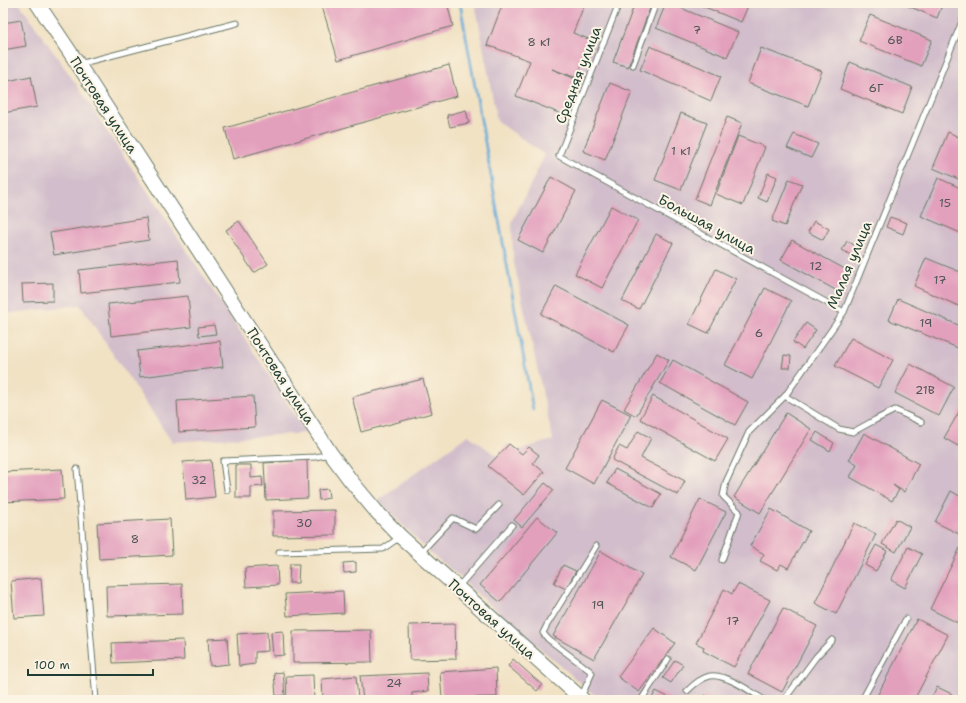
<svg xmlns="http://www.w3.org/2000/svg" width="966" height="703" font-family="'Shantell Sans',sans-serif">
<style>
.industrial{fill:#d1bdcb}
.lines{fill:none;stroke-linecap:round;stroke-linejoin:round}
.stream{stroke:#60a9d8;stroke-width:2.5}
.building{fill:#e3a0bd}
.lane-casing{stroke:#687766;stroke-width:7}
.secondary-casing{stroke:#687766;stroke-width:16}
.lane{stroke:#fff;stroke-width:5}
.secondary{stroke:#fff;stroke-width:14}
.labels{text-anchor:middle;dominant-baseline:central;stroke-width:4;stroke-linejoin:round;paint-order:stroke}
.number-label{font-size:12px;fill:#505656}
.street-label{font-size:14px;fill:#1f3d34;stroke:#fcf5e5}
</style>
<rect width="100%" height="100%" fill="#fcf5e5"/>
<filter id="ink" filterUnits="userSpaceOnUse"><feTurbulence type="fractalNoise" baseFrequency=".025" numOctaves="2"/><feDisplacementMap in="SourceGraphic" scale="8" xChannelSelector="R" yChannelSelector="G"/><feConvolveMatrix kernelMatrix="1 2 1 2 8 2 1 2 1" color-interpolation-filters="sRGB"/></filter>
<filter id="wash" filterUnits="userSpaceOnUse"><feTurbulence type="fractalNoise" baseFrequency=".012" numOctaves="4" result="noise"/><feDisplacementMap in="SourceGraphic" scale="16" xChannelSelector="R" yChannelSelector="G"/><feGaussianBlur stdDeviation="0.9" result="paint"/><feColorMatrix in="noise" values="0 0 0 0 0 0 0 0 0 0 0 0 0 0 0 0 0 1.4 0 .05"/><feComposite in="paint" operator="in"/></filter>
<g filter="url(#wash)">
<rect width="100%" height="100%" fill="#f1e2c4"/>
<path class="industrial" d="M 3,3 L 19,3 L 90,104 L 103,126 L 144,186 L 307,433 L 172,442 L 80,305 L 3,314 Z
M 475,3 L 963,3 L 963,700 L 600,700 L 467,585 L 464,580 L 430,553 L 378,500 L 468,435 L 497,456 L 553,440 L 513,258 L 512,222 L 545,155 L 497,121 Z"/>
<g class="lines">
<path class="stream" d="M 460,3 L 533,410"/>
</g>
<g id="blocks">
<path class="building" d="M 321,3 L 447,3 L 453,26 L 338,60 Z
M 503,3 L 585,3 L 573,33 L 591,40 L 577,78 L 552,69 L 578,80 L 564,115 L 516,96 L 530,61 L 487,45 Z
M 635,3 L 652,3 L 628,67 L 613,62 Z
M 666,3 L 669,3 L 738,32 L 727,57 L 656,28 Z
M 695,3 L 742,3 L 748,6 L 741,22 Z
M 901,3 L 943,3 L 937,18 Z
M 870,15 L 932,40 L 921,66 L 859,41 Z
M 21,20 L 26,46 L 3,50 L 3,23 Z
M 650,46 L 721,76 L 711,101 L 640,70 Z
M 761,48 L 822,71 L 808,106 L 748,83 Z
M 850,62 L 912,87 L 902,114 L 840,89 Z
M 449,65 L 457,96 L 233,159 L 225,128 Z
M 31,76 L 37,107 L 3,113 L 3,82 Z
M 610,83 L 632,92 L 605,160 L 583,151 Z
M 466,110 L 469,123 L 450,127 L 447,115 Z
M 681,113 L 707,123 L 681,190 L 655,180 Z
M 727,117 L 742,123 L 710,205 L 695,199 Z
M 948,132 L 963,139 L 963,181 L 933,168 Z
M 794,134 L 818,144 L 811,158 L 787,148 Z
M 738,136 L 765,147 L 743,205 L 716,194 Z
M 768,173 L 777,177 L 767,202 L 758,198 Z
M 551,177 L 576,191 L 543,253 L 518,240 Z
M 938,178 L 963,189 L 963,234 L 921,216 Z
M 789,179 L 802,184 L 785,226 L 772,221 Z
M 611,206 L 638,220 L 602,288 L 575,274 Z
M 890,217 L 907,223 L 903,234 L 886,227 Z
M 146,218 L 149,240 L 54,255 L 50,233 Z
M 239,221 L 268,264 L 254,273 L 226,230 Z
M 814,221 L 829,229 L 823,240 L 808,232 Z
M 656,234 L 673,243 L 639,309 L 622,301 Z
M 792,240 L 852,273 L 841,293 L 781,260 Z
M 847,241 L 858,247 L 853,256 L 842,250 Z
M 926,258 L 963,273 L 963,308 L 914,286 Z
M 178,259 L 180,282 L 81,293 L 79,270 Z
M 716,269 L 736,279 L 708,333 L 689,324 Z
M 53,283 L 53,301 L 23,302 L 22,284 Z
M 556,286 L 629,325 L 614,352 L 541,314 Z
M 765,288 L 791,301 L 752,379 L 725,365 Z
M 188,296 L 191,327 L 111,336 L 108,304 Z
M 898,299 L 963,327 L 963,350 L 889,320 Z
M 806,323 L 816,330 L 803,349 L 793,342 Z
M 214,325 L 216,334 L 199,336 L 198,327 Z
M 851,338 L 893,360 L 878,388 L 835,366 Z
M 220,341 L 223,367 L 140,377 L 137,351 Z
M 657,353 L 669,360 L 636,416 L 624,409 Z
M 784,355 L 791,356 L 790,368 L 782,368 Z
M 673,360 L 748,402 L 735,425 L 660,383 Z
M 910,364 L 954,387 L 939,416 L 895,393 Z
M 423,379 L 432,413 L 361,432 L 352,397 Z
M 253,396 L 255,427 L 179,432 L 177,401 Z
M 653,396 L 728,439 L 715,461 L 640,419 Z
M 602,400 L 631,415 L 594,484 L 565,468 Z
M 963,405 L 963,437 L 958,446 L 944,438 Z
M 786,413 L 811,429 L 760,513 L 734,497 Z
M 638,431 L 651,438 L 641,458 L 685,481 L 678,495 L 612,460 L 619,446 L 627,450 Z
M 817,432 L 834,443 L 830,451 L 812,440 Z
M 864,433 L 919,464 L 904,492 L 893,485 L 899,490 L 892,501 L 850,477 L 857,465 L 849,460 Z
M 509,444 L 522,454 L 529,447 L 539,455 L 533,463 L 544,472 L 524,495 L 488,466 Z
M 211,460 L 215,497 L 186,500 L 183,462 Z
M 307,460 L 308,498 L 266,500 L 264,463 Z
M 236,465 L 251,465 L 251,478 L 262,477 L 263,486 L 251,487 L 251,498 L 236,498 Z
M 62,469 L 64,499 L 3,502 L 3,472 Z
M 615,469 L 661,494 L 653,508 L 607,483 Z
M 545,483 L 554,490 L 522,527 L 514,520 Z
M 328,489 L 329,498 L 319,500 L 318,490 Z
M 951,491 L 963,498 L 963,536 L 935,522 Z
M 700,499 L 726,512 L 696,570 L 671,557 Z
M 771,509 L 809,531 L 788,568 L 781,564 L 777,570 L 760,561 L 764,554 L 750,546 Z
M 335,510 L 335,535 L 273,536 L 273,511 Z
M 537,517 L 557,533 L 500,602 L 480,585 Z
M 170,519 L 172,555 L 99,559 L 97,523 Z
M 896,519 L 910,527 L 896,552 L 882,544 Z
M 854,523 L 876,534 L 836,614 L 815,603 Z
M 876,545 L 887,551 L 876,571 L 865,565 Z
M 908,547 L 922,554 L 905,588 L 891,580 Z
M 960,548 L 963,550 L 963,618 L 960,624 L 930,609 Z
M 601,551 L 642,575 L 594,659 L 553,636 Z
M 356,562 L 356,572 L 344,573 L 343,563 Z
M 290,564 L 299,564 L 298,583 L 289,583 Z
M 563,565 L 576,571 L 566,589 L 554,583 Z
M 277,566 L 278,585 L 246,587 L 245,568 Z
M 41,578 L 44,616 L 14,618 L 11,581 Z
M 182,584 L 183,614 L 107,616 L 106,586 Z
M 738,584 L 770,600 L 734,667 L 703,651 L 704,647 L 696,643 L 724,589 L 732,594 Z
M 343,591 L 344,613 L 287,616 L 285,594 Z
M 783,608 L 817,626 L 782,692 L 748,674 Z
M 917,619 L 948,635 L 914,700 L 875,700 Z
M 455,624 L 456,659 L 410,660 L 409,625 Z
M 654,628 L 675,643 L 639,692 L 618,677 Z
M 371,630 L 372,662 L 293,663 L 293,631 Z
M 283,631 L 284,655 L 273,656 L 271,632 Z
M 267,632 L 268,651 L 255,652 L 255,664 L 239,666 L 237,634 Z
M 227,638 L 229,664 L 210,666 L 208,639 Z
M 183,640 L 184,660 L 113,663 L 112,643 Z
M 513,659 L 542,685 L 537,691 L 508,666 Z
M 675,660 L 683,665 L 671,683 L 663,678 Z
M 496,668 L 497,697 L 442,698 L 440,672 Z
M 283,672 L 285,695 L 276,696 L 274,673 Z
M 427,673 L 428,691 L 412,693 L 412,699 L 363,700 L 360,676 Z
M 313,675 L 314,700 L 287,700 L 286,676 Z
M 356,676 L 358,700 L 323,700 L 322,679 Z
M 937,687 L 952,694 L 949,700 L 930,700 Z
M 3,689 L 4,689 L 5,700 L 3,700 Z
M 656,691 L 674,700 L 651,700 Z
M 705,695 L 714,700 L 702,700 Z"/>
</g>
</g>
<g filter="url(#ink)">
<use href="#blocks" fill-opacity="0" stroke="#687766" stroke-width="1"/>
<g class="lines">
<g class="lane-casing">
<path id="lane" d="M 619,3 L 559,156 L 844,312
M 79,64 L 237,23
M 633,65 L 656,3
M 785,396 L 839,429 L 853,432 L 875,420 L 895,410 L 921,422
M 77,469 L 96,700
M 227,490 L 223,461 L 315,457 L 330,454
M 279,552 L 383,549 L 400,537
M 420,553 L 453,518 L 476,529 L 499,505
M 722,560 L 739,512 L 723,496 L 726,482 L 749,432 L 785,396 L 844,312 L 963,19
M 458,587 L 512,525
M 687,691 C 694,684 701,678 710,676 C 725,673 752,692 764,700
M 581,697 L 592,673 L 589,670 L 548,639 L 543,633 L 547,625 L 596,546
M 641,700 L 668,659
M 784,700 L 816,657 L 832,640
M 862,700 L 906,619"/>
</g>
<g class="secondary-casing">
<path id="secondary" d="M 37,3 L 78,64 L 331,454 L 351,481 L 376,511 L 401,537 L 583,700"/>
</g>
<use href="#lane" class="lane"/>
<use href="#secondary" class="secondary"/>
</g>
</g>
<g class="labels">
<g class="number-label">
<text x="697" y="30">7</text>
<text x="895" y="40">6В</text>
<text x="539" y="42">8 к1</text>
<text x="876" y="88">6Г</text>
<text x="681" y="151">1 к1</text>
<text x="945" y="203">15</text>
<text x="816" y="266">12</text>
<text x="940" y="280">17</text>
<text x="926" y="323">19</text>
<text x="759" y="333">6</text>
<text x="925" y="390">21В</text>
<text x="199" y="480">32</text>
<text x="304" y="523">30</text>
<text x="135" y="539">8</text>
<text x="598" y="605">19</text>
<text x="733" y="621">17</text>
<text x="394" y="683">24</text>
</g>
<g class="street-label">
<text transform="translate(578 75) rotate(-69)">Средняя улица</text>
<text transform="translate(104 105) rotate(57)">Почтовая улица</text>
<text transform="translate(707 224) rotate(29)">Большая улица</text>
<text transform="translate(849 265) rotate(-67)">Малая улица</text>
<text transform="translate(281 376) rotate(57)">Почтовая улица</text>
<text transform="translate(492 619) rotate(42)">Почтовая улица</text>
</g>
</g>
<rect width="966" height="703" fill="none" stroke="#fcf5e5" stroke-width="16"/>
<path d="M28 669v6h125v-6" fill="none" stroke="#1f3d34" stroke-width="2"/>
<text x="34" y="669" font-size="12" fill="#1f3d34" stroke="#fcf5e5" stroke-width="3" paint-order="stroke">100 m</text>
</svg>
